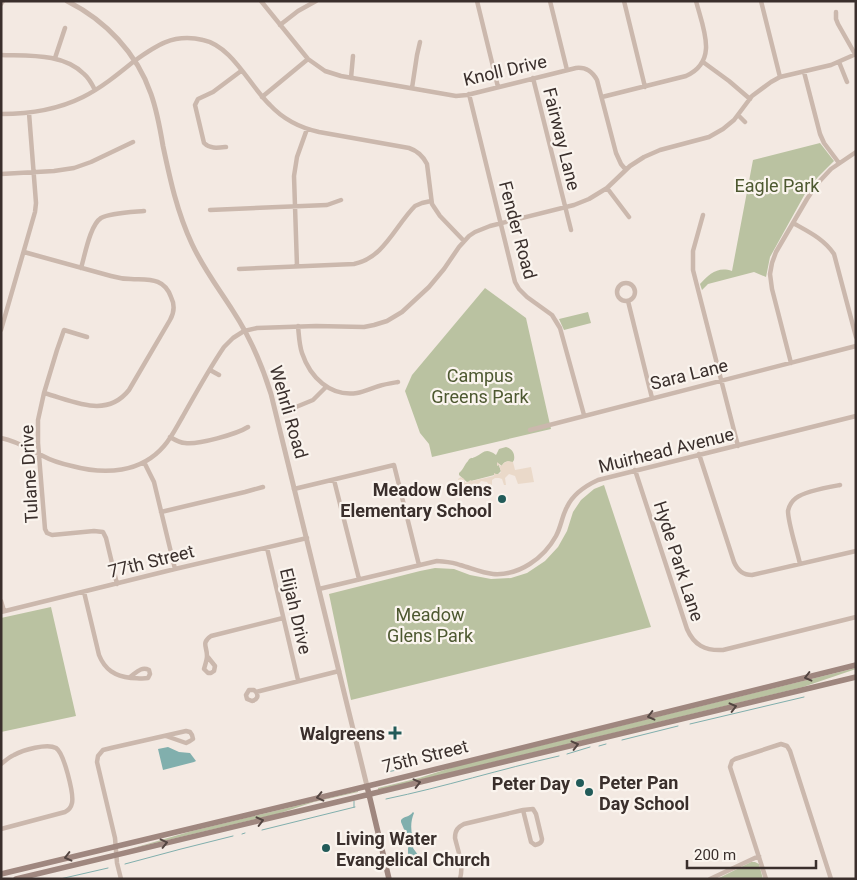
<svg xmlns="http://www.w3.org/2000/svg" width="857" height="880" font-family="Roboto,sans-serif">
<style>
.green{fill:#bac2a1}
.plaza{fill:#ead9c9}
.water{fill:#81afad}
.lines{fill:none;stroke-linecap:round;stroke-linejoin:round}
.stream{stroke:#81afad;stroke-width:1}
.minor{stroke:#cbb8ad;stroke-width:4.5}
.tertiary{stroke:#cbb8ad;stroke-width:5}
.secondary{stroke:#9f877f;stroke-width:5.5}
.oneway{stroke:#534541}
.poi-dot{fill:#225b59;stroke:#faf4ee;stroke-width:2}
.labels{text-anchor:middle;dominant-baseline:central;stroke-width:4.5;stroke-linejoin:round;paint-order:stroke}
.street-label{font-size:18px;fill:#3a2f2c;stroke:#faf4ee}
.park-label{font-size:18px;fill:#4d5830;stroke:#faf4ee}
.poi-label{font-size:18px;font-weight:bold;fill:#3a2f2c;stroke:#faf4ee;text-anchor:end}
</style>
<rect width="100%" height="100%" fill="#f3e9e2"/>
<path class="green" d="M 820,143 L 834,161 L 818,177 L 806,192 L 770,257 L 766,277 L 754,272 L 708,284 L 702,290 L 700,284 C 709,274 718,266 732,271 L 753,160 Z
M 485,288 L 526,318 L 551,429 L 432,457 L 429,444 L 420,433 L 405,391 L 412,375 Z
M 588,312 L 591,323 L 564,330 L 559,319 Z
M 506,447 C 513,449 515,454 514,460 L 512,463 C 508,460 503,462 502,466 L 498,463 L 501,471 L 498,474 L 467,482 L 459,475 L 459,473 C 464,469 464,465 468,461 C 470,457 471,459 475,457 C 484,453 485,447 496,455 L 499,449 Z
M 604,485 L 651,627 L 351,700 L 329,594 L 420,571 L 435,568 L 454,569 L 470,575 L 491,579 L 511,578 L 527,573 L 545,561 L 558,547 L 567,531 L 573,512 L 581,500 L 594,489 Z
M 51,607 L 76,716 L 1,732 L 1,618 Z
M 856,668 L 856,669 L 803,687 L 378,790 L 378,788 L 419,778 L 457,766 Z
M 358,791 L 358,792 L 314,802 L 277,814 L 130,849 L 192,831 Z
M 751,862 L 755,862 L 759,864 L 763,879 L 717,879 Z"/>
<path class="plaza" d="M 508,461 L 513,462 L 515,470 L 531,467 L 534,482 L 518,484 L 515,476 L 509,474 L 505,478 L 506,485 L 504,485 L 502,479 L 499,478 L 495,478 L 492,480 L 492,488 L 490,489 L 489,485 L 487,482 L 481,481 L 478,485 L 480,494 L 463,498 L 460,491 L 455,488 L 454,486 L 460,484 L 458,479 L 461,477 L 464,479 L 465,483 L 469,482 L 470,480 L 472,481 L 494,476 L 494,473 L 496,474 L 499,474 L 501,472 L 500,468 L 499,465 L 497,466 L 497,462 L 501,466 L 504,463 Z"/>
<path class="water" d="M 168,747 L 179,752 L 190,753 L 196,761 L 194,762 L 163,770 L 158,749 Z
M 413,812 L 414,813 C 410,822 410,835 416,843 L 414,845 L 413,848 L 418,855 L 408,858 L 407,857 L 408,854 L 408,839 L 401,822 L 401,820 C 404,816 410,817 413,812 Z"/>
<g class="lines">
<path class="stream" d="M 690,724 L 804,697
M 622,740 L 678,726
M 599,746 L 606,744
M 567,754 L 590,747
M 434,760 L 443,758
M 387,772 L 402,769
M 386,799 C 444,787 501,769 559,756
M 354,807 L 354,801
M 262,830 L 355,807
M 242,834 L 245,833
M 125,864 L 181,849 L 233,836
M 60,879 L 108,868"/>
<path class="minor" d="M 261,1 L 308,59 L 325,71 L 341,76 L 456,96 L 467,95 L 576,68 C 586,67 592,71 597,80 L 616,153 L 621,164 L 626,170
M 477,1 L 498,87
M 550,1 L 567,70
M 624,1 L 645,87
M 761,1 L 780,77
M 1,4 L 3,1
M 836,12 L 836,19 L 838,24 L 855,54
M 280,25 L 298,11 L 316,1
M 1,55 C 29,56 63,53 84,74 C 89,78 92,84 95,90
M 55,58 L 65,28
M 703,62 L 729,81 L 750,99
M 839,62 L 847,82
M 804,72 L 820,134 L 824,143 L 839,163
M 351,78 L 353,56
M 533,78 L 571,230
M 412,88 L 417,55 L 420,42
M 469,94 L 515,282 L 519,289 L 527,297 L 552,315 L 560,328 L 584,415
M 262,97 L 308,59
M 602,97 L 686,76 C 719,61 703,28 696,1
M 1,114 C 30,114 57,110 83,97 C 101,88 117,75 133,62 C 155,46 173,33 203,40 C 232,46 249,85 270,105 C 283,119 301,128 319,132 L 409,148 C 418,151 423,156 427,164 L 432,204 L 440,216 L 464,241
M 738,115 L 745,122
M 226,147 C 217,148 210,149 204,143 L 195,105 L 198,99 L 213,92 L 241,71
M 1,174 L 54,171 L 74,168 L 91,162 L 133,142
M 607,188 L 629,217
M 210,210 L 327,205 L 341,200
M 703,215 L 693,251 L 693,270 L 738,446
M 793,223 C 809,232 824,239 834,254 L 856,337
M 24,252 L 111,276 C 118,278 124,279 131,279 C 148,280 164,277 171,297 C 175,305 174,313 170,320 L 129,390 C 106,419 74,401 44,393
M 297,266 L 294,176 L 297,157 L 307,129
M 81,268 C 85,255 90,225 101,218 C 110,213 134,212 144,211
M 239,269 L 354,264 C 384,258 395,226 415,206 L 422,203 L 431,201
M617 292a9 9 0 1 1 18 0a9 9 0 1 1-18 0Z
M 628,301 L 652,398
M 298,326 C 299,335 299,344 302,353 C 310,377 330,397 357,393 C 364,392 372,388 379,386 C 385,384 392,383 398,382
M 1,330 L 35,212 L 36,203 L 29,113
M 87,337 L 64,330 L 57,350 L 44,393 L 38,420 L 38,443 L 45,529 L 47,533 L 52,535 L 94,531 L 103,532 L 106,538 L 117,584
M 791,363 L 772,289 L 770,274 L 772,263 L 776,252 L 807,199 L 817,184 L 831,169 L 856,152
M 210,370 L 219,375
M 296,407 L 313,400 L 326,387
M 530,430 L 856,346
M 170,437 C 175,440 180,443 185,443 C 198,445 237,434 248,427
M 1,438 C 17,441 29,449 43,456 C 52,461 63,464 72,466 C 105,475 141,473 164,446 C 172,437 177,426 183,416 C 196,393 209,369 224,347 L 233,338 L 244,331 L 257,328 L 316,326 L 364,327 L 374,325 L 387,321 L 402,312 L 429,287 L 444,269 L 459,247 L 469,236 L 475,232 L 490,226 L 574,205 L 589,199 L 607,188 L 630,166 L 644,157 L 660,150 L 709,137 L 723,129 L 734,120 L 752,96 L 771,82 L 780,77 L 831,65 L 856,54
M 699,454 L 734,562 C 738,571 743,575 752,575 L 856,551
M 144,462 L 154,482 L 175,569
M 635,470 L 687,629 C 694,645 705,651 723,650 L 856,617
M 334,480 L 359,579
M 294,489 L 394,465 L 419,565
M 161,512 L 245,492 L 263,487
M 267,548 L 298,680
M 800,564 C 797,550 788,523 788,511 C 789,506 792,501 796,498 C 805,491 829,487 840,485
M 319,589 L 437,561 C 445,562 452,562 460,565 C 471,568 482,573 493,574 C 519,576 544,558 556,536 C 561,527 562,516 567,507 C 573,494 585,486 598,480 L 856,416
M 84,592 L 99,655 C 105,670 115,676 131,678 C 137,678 142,679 148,678 L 150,674 L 149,670 C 141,666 136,673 130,677
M 1,601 L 4,611
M 1,612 L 175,569 L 307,538
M 207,656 L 215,666 L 214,671 L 211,673 L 208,673 L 204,669 C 205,665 207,660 207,656 C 207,646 201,643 211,636 L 283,618
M 256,692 C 259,696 257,700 252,701 L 247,699 L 246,695 L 249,690 L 254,690 L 256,692 L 339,671
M 1,764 C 5,761 9,757 14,755 C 23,750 47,743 56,748 C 64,753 74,794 72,803 C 71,808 69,810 65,812 L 1,829
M 121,879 L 117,863 L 115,838 L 97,762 L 98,756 L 103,750 L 111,748 L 186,731 L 190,732 L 192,735 L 193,739 L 190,741 L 186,743 L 166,736
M 460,879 C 464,865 458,851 455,838 C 455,830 458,827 464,824 L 523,810 L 533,809 L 536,814 L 542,839 C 542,843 539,844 535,845 L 531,842 L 523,810
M 710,879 L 759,856
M 766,879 L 730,767 L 732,761 L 735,759 L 781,744 L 787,746 L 790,751 L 831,879"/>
<path class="tertiary" d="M 67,1 C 105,20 137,53 151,94 C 157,111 160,128 163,146 C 170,179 177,212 192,244 C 203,268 219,289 233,311 C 250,337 262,365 271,394 L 367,786"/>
<path class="secondary" d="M 367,786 L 389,879
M 1,874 L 376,784 L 856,665
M 16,879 L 358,797 L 856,677"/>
</g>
<defs><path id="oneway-chevron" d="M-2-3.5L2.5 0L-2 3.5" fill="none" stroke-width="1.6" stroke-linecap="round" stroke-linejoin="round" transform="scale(1.25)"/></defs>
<g class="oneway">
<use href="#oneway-chevron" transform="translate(808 677) rotate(166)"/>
<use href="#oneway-chevron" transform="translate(733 707) rotate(-14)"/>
<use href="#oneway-chevron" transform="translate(651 716) rotate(166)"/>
<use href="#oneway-chevron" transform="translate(575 745) rotate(-14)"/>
<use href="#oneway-chevron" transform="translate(417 783) rotate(-14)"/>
<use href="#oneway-chevron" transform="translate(320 797) rotate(167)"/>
<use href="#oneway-chevron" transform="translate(260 821) rotate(-14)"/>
<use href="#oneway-chevron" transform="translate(164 843) rotate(-13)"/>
<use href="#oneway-chevron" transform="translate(68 857) rotate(166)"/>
</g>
<g class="poi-dot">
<circle cx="502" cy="499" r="5"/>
<path d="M392.5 725.5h5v5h5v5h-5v5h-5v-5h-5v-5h5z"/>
<circle cx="580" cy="783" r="5"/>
<circle cx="589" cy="792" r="5"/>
<circle cx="326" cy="848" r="5"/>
</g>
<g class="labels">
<g class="street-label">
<text transform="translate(505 70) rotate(-13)">Knoll Drive</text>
<text transform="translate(562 139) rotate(76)">Fairway Lane</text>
<text transform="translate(518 230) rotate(75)">Fender Road</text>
<text transform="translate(689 374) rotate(-14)">Sara Lane</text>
<text transform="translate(289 412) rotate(74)">Wehrli Road</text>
<text transform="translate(666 450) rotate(-14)">Muirhead Avenue</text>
<text transform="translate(29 474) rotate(-93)">Tulane Drive</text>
<text transform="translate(151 561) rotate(-14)">77th Street</text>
<text transform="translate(679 561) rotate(72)">Hyde Park Lane</text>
<text transform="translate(296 611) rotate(77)">Elijah Drive</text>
<text transform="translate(425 756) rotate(-14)">75th Street</text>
</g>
<g class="park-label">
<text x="777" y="185">Eagle Park</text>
<text x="480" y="375">Campus<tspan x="480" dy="21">Greens Park</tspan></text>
<text x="430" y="614">Meadow<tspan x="430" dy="21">Glens Park</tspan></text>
</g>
<g class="poi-label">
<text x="492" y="489">Meadow Glens<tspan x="492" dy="21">Elementary School</tspan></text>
<text x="385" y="733">Walgreens</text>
<text x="599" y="782" text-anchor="start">Peter Pan<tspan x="599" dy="21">Day School</tspan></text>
<text x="570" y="783">Peter Day</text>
<text x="336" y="838" text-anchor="start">Living Water<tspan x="336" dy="21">Evangelical Church</tspan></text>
</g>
</g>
<rect width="857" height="880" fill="none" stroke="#3a2f2c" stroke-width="5"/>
<path d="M687 860v8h129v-8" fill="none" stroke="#3a2f2c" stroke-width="2.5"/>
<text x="694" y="860" font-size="15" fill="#3a2f2c" stroke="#faf4ee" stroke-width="4" paint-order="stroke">200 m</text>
</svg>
